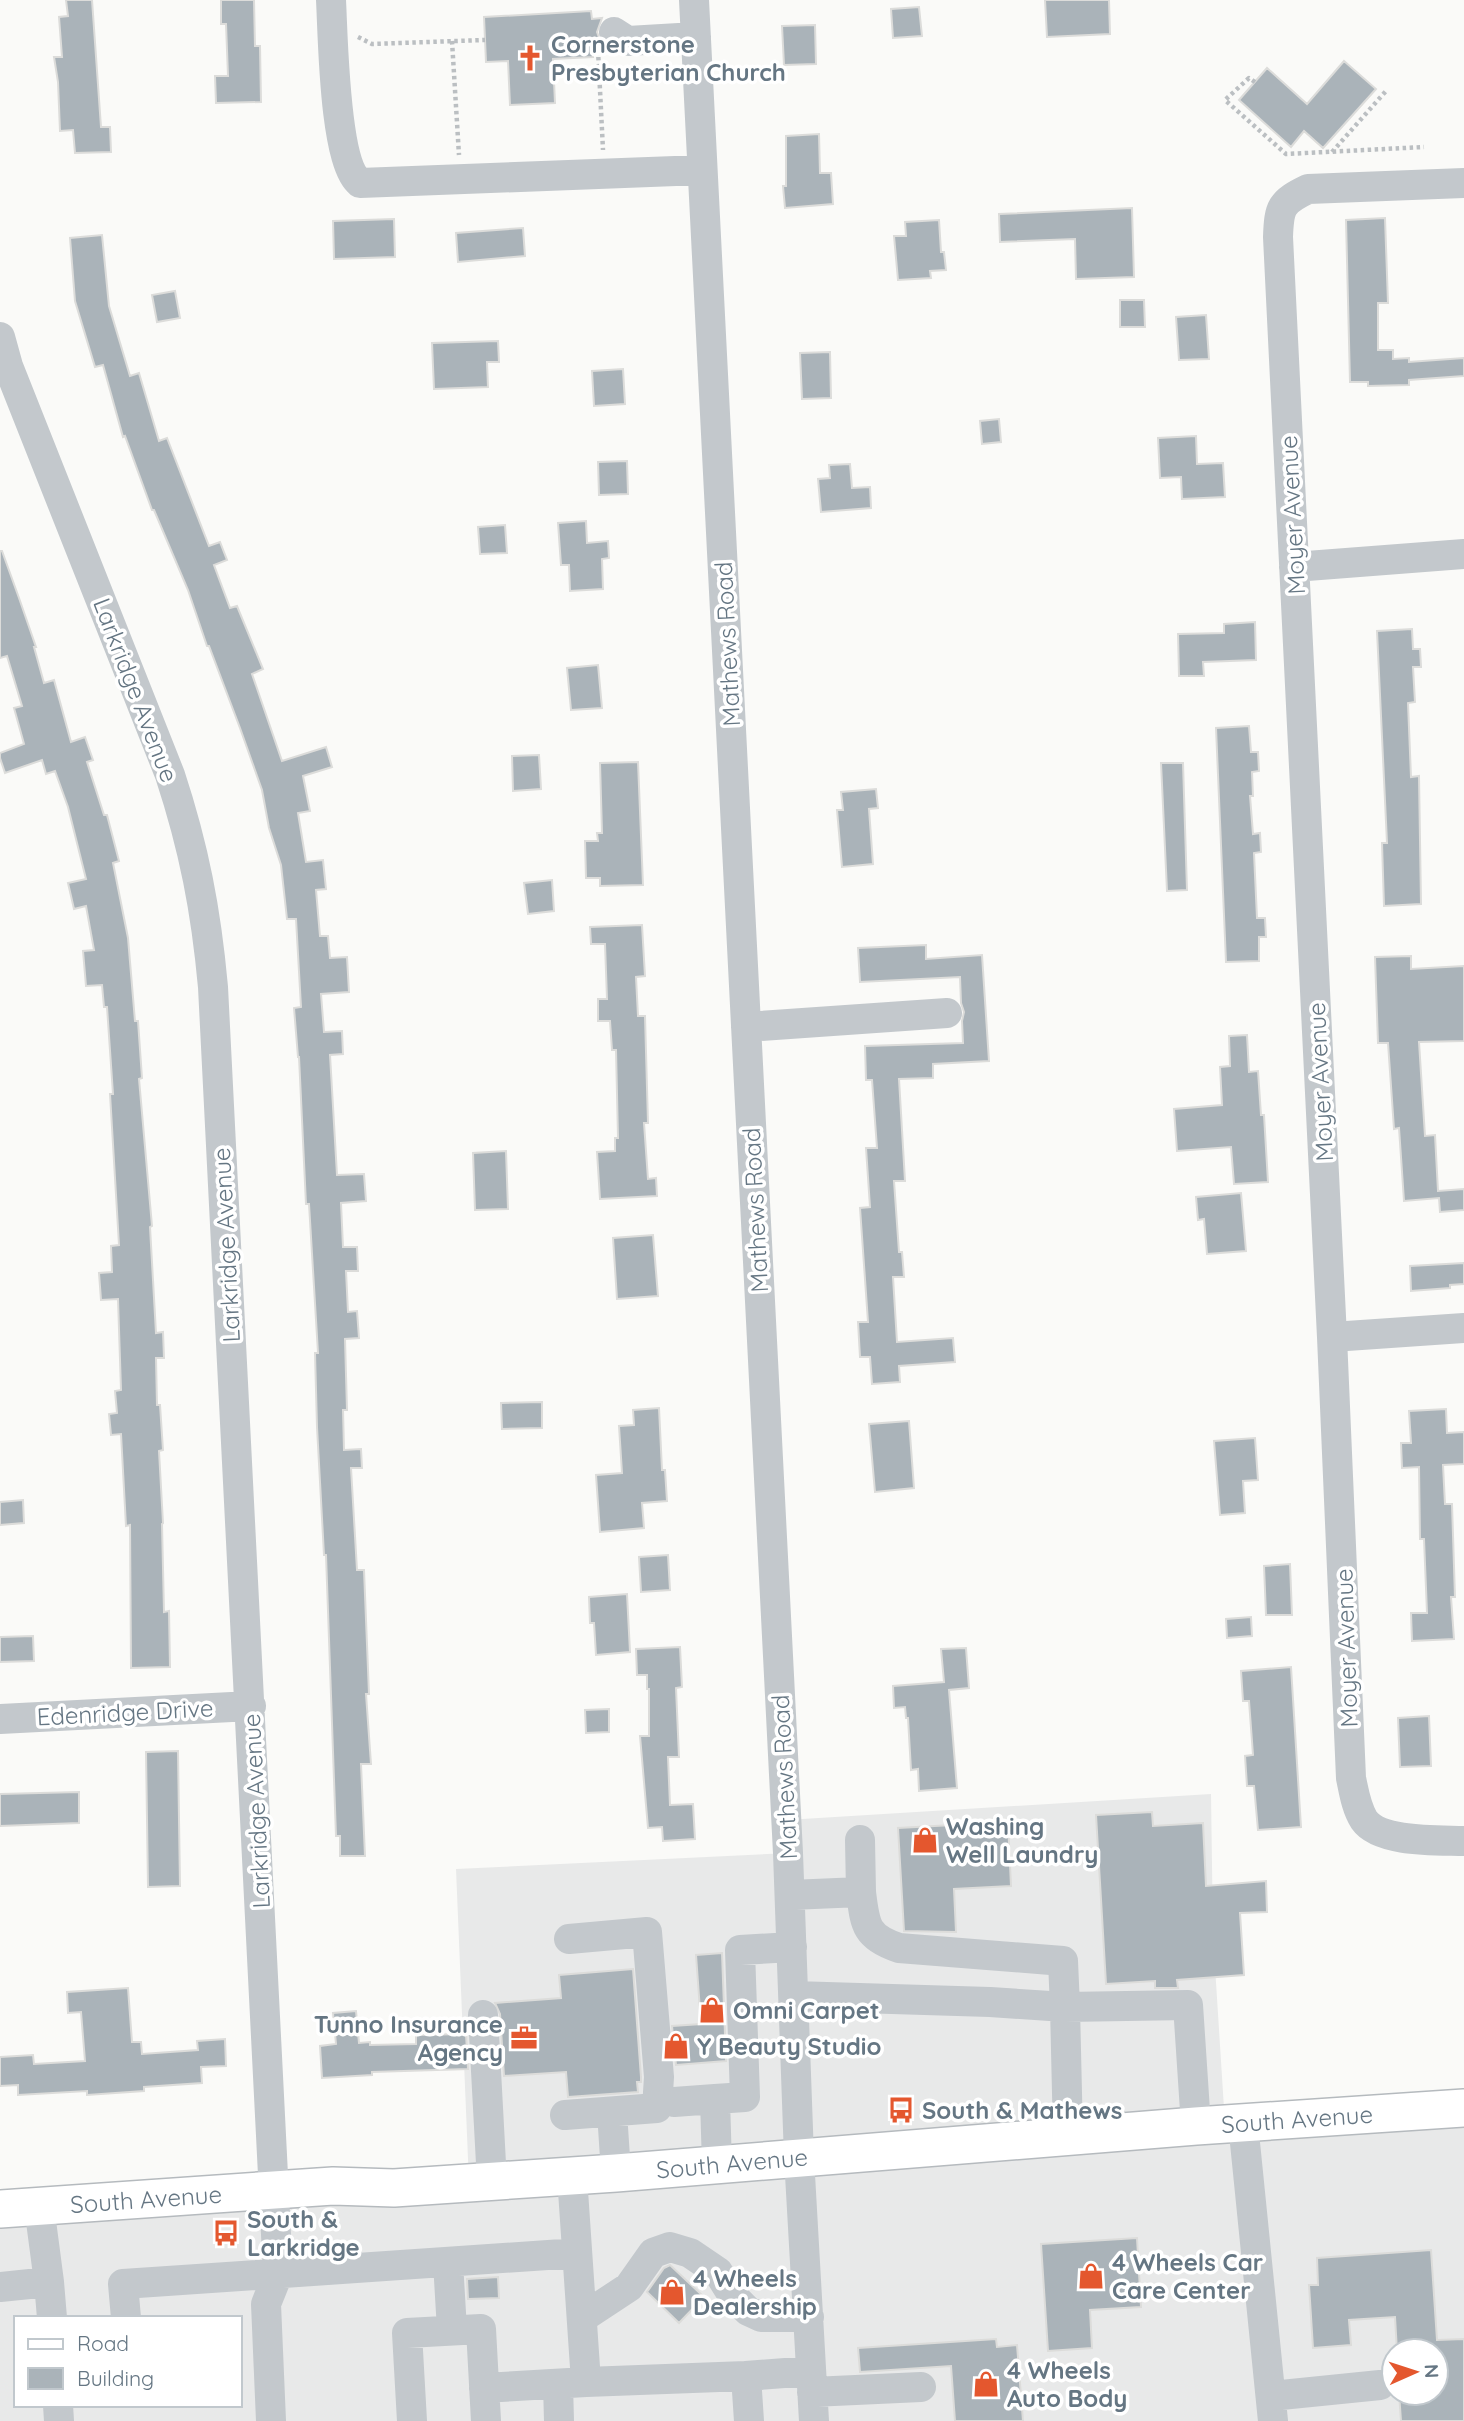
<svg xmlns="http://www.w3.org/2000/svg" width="1464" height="2421" font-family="Quicksand,sans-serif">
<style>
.built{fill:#e8e9e9;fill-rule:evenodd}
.building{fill:#aab3b9;stroke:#dcdcda;stroke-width:2}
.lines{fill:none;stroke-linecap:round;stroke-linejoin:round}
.major-casing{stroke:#b5babe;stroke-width:40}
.path{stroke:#bbbfc2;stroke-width:4.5;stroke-dasharray:3.5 3.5;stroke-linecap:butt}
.minor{stroke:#c3c8cc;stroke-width:30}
.major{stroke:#fff;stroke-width:37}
.labels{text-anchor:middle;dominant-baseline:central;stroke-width:7;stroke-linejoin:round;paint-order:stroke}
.poi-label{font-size:24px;font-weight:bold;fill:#657683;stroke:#fff;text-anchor:start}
.street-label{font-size:24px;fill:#657683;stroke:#fff}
</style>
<rect width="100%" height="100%" fill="#fafaf8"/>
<path class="built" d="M 1211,1794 L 1213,1935 L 1225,2124 L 1464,2108 L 1464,2421 L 0,2421 L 0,2209 L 469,2183 L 456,1869 L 788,1853 L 786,1820 ZM 16,2318 L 240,2318 L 240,2405 L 16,2405 ZM 1394,2351 L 1436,2351 L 1436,2393 L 1394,2393 Z"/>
<path class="building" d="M 66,0 L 92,0 L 101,127 L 110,127 L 111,152 L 75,153 L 73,130 L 60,131 L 58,82 L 54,57 L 62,57 L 59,17 L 68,16 Z
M 221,0 L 254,0 L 255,46 L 260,46 L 261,102 L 216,103 L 215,76 L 228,76 L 226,24 L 221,24 Z
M 1045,0 L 1109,0 L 1110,34 L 1047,37 Z
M 919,7 L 922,36 L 893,38 L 891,9 Z
M 591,11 L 592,19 L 602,18 L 597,32 L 603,49 L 593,49 L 593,57 L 553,59 L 555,103 L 510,105 L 508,61 L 486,62 L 484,17 Z
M 815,25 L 816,64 L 784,65 L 782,26 Z
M 1344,61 L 1376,89 L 1323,148 L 1304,131 L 1291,147 L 1239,100 L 1267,68 L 1307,104 Z
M 819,134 L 820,173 L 831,173 L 833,204 L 785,208 L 783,186 L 786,186 L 786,136 Z
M 1132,208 L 1134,277 L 1076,279 L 1075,239 L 1000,242 L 999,214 Z
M 1385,218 L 1388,303 L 1378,303 L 1378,350 L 1393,350 L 1393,359 L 1409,358 L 1409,362 L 1464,358 L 1464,376 L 1409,380 L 1409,385 L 1368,386 L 1368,382 L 1350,382 L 1346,220 Z
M 394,219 L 395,257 L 334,259 L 333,221 Z
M 939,220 L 941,252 L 944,252 L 946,270 L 930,271 L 931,278 L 898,280 L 894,236 L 906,236 L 905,222 Z
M 523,228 L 525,256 L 458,262 L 456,233 Z
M 102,235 L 109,306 L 130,376 L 139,373 L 159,441 L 167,438 L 209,546 L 220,542 L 227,560 L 214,565 L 230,608 L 237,606 L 263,669 L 252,674 L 282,761 L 326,747 L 332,767 L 303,776 L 310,811 L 298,813 L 306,862 L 323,860 L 326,889 L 316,890 L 320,936 L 328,936 L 330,958 L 347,957 L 349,992 L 321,994 L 324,1032 L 342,1031 L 343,1054 L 330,1055 L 337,1175 L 364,1174 L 366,1201 L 341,1203 L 343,1247 L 357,1247 L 358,1271 L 346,1271 L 348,1312 L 357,1311 L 359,1338 L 345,1339 L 347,1410 L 343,1410 L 344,1450 L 361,1449 L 362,1468 L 351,1468 L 357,1570 L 364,1570 L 369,1694 L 366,1694 L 371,1764 L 361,1764 L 365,1856 L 340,1856 L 340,1836 L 336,1836 L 326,1555 L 324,1555 L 317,1427 L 315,1353 L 318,1353 L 309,1204 L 306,1204 L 299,1057 L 298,1057 L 294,1008 L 301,1007 L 296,919 L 287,919 L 281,865 L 269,828 L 262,790 L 240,728 L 209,646 L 207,646 L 188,590 L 154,510 L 152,510 L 125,436 L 123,437 L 103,365 L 95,367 L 75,301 L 70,238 Z
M 175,291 L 180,318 L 157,322 L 152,295 Z
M 1120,300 L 1144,300 L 1145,327 L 1120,327 Z
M 1206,315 L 1209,359 L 1179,360 L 1176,317 Z
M 498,341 L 499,362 L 487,362 L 488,387 L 434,389 L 432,343 Z
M 830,352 L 831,398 L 802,399 L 800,353 Z
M 623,369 L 625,404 L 594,406 L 592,371 Z
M 999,419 L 1001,442 L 982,444 L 980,421 Z
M 1196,436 L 1197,464 L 1223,463 L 1225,497 L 1182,499 L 1181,477 L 1160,478 L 1158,438 Z
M 627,461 L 628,494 L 599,495 L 598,462 Z
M 850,464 L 852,488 L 870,487 L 871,508 L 821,512 L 818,479 L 830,478 L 829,465 Z
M 586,521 L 587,543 L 608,541 L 609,558 L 602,559 L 603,589 L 570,591 L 569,565 L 561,565 L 558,523 Z
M 505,525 L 507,553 L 480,554 L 478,527 Z
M 0,551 L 2,551 L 19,598 L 36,647 L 34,647 L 44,683 L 54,680 L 71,742 L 85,737 L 93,760 L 87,762 L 104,815 L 107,815 L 119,861 L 113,863 L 128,938 L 135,1021 L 138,1021 L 142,1078 L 139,1079 L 152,1226 L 150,1227 L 156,1333 L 163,1332 L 164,1358 L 156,1358 L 157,1405 L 160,1405 L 163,1450 L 159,1451 L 163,1523 L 162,1524 L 164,1612 L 169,1611 L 170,1667 L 131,1668 L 130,1525 L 126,1526 L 121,1434 L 111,1435 L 109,1414 L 117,1413 L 115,1391 L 121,1390 L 118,1299 L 101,1300 L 99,1273 L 112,1272 L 111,1246 L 119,1245 L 110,1094 L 113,1094 L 107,1007 L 104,1007 L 102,985 L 86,986 L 83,951 L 94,950 L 86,906 L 74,909 L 68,883 L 86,879 L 68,807 L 55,771 L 46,774 L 42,760 L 5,773 L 0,758 L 0,753 L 24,744 L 14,708 L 22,706 L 7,656 L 0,658 Z
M 1255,622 L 1256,660 L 1203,662 L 1204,676 L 1179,676 L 1178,634 L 1224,633 L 1224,624 Z
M 1412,629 L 1413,649 L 1420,649 L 1421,667 L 1413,667 L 1415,702 L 1408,703 L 1411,777 L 1419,776 L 1421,904 L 1384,906 L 1382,843 L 1387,843 L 1377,631 Z
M 598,665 L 602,708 L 571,710 L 567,668 Z
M 1249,726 L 1251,752 L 1258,752 L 1259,771 L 1252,772 L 1253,796 L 1250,796 L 1253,834 L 1260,833 L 1261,852 L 1254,853 L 1257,918 L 1265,918 L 1266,937 L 1259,937 L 1259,961 L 1226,962 L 1216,728 Z
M 539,755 L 541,789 L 513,791 L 512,756 Z
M 638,762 L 643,885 L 600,886 L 600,878 L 586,878 L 585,841 L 598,841 L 597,833 L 602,833 L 600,763 Z
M 1161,763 L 1183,763 L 1187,890 L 1167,891 Z
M 876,789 L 878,808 L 869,809 L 873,864 L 842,867 L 837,810 L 843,810 L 841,792 Z
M 552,880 L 554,911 L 528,914 L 524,883 Z
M 642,925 L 645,976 L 636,977 L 638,1016 L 645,1016 L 648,1123 L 644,1123 L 648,1179 L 656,1178 L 657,1196 L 600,1199 L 597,1152 L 615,1151 L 615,1138 L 618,1138 L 616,1050 L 612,1050 L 610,1021 L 598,1021 L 598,999 L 607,999 L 605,944 L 591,944 L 590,927 Z
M 926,945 L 926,959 L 982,955 L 989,1061 L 933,1064 L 933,1078 L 899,1079 L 905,1181 L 894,1181 L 899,1252 L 902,1252 L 904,1277 L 893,1277 L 897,1342 L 953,1338 L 955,1362 L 899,1366 L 900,1382 L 872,1384 L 870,1357 L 860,1357 L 858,1322 L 868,1322 L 860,1208 L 870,1207 L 866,1148 L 877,1148 L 872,1080 L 866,1080 L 865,1046 L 963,1043 L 962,1021 L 964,1012 L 961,1003 L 960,977 L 860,982 L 858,948 Z
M 1411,956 L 1411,969 L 1464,966 L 1464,1041 L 1419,1042 L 1425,1136 L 1435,1135 L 1438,1191 L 1464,1189 L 1464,1210 L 1440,1212 L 1439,1198 L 1404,1201 L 1399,1128 L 1394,1129 L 1388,1043 L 1378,1043 L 1375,957 Z
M 1247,1035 L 1249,1072 L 1258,1071 L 1261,1115 L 1264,1115 L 1268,1182 L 1234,1184 L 1231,1147 L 1177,1151 L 1174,1109 L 1222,1105 L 1220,1067 L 1230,1066 L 1229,1036 Z
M 506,1151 L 508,1209 L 475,1210 L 473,1153 Z
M 1241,1193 L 1246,1251 L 1207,1254 L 1204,1219 L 1198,1220 L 1196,1197 Z
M 653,1235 L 658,1296 L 617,1299 L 613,1238 Z
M 1464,1263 L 1464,1284 L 1450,1285 L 1450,1288 L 1411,1291 L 1410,1266 Z
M 542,1402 L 542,1428 L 502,1429 L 501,1403 Z
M 659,1408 L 662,1470 L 665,1470 L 667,1501 L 642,1503 L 644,1528 L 600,1532 L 596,1475 L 622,1473 L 619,1426 L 634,1425 L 633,1410 Z
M 1446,1409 L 1447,1433 L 1464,1432 L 1464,1464 L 1443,1465 L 1445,1504 L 1452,1504 L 1455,1597 L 1451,1597 L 1454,1639 L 1412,1641 L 1411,1613 L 1427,1613 L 1424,1539 L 1420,1539 L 1419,1467 L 1402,1468 L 1401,1443 L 1411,1443 L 1409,1411 Z
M 909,1421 L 914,1488 L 875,1492 L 869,1424 Z
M 1255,1438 L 1258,1480 L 1243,1481 L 1245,1513 L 1220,1515 L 1214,1441 Z
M 23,1500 L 24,1523 L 0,1525 L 0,1502 Z
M 668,1555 L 670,1590 L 641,1592 L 639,1557 Z
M 1290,1564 L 1292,1615 L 1266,1615 L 1264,1566 Z
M 627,1594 L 630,1652 L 596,1655 L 594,1623 L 590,1623 L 589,1597 Z
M 1251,1617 L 1252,1636 L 1227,1638 L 1226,1619 Z
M 33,1636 L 34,1661 L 0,1662 L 0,1637 Z
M 680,1647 L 682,1687 L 676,1688 L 679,1757 L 668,1757 L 670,1805 L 693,1804 L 695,1839 L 663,1841 L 662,1827 L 648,1828 L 640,1736 L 649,1736 L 649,1689 L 647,1689 L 647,1675 L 637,1675 L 636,1649 Z
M 966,1648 L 969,1688 L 949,1690 L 957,1788 L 919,1791 L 918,1769 L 911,1770 L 908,1718 L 906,1718 L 905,1707 L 894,1708 L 893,1686 L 944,1682 L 941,1649 Z
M 1291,1667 L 1301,1827 L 1258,1830 L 1254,1786 L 1247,1786 L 1245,1756 L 1253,1755 L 1249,1701 L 1243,1701 L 1241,1671 Z
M 609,1709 L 609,1732 L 586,1733 L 585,1710 Z
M 1429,1716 L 1431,1766 L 1400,1767 L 1398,1718 Z
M 178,1751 L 180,1886 L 148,1887 L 146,1752 Z
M 79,1792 L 79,1823 L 0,1826 L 0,1794 Z
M 1152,1812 L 1153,1826 L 1203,1823 L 1206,1886 L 1266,1881 L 1267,1912 L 1240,1913 L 1244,1975 L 1177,1980 L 1178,1988 L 1155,1988 L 1155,1981 L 1106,1984 L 1096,1815 Z
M 1008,1822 L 1011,1886 L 954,1889 L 956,1932 L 904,1931 L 898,1828 Z
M 722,1953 L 726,2061 L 676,2065 L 672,2026 L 701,2024 L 696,1955 Z
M 633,1969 L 641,2077 L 641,2082 L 637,2082 L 638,2092 L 568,2097 L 566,2072 L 504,2076 L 500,2014 L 495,2003 L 561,1998 L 559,1975 Z
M 128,1988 L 132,2042 L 141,2042 L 142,2054 L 198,2050 L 197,2041 L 225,2039 L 226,2066 L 201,2067 L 202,2083 L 144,2087 L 144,2091 L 87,2095 L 87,2091 L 18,2095 L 18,2085 L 0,2086 L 0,2057 L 33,2055 L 34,2064 L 85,2061 L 81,2012 L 68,2013 L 67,1992 Z
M 356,2011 L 359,2043 L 370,2042 L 370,2045 L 416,2044 L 416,2035 L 466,2034 L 468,2069 L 372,2072 L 372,2075 L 322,2078 L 320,2046 L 336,2044 L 333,2013 Z
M 1137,2238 L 1141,2307 L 1090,2310 L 1092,2348 L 1048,2351 L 1041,2244 Z
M 1431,2250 L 1437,2340 L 1464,2339 L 1464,2421 L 1401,2421 L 1399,2393 L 1436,2393 L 1436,2351 L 1397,2351 L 1395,2317 L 1349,2320 L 1351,2345 L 1313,2348 L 1309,2285 L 1318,2285 L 1317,2258 Z
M 670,2265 L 704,2297 L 679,2323 L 647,2292 L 664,2268 Z
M 498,2277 L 499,2298 L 468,2299 L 467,2279 Z
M 996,2339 L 997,2347 L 1017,2345 L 1023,2421 L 955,2421 L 951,2366 L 860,2372 L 858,2348 Z"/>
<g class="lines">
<g class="major-casing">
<path id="major" d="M 0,2209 L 274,2190 L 333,2186 L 394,2188 L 616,2173 L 1196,2126 L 1464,2108"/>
</g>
<path class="path" d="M 358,37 L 372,44 L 485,40
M 452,41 L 459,155
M 598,50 L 603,150
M 1255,82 L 1249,78 L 1225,100 L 1286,154 L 1424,147
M 1332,152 L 1386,91"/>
<path class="minor" d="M 331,0 C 333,35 334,163 360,183 L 702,170
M 694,0 L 788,1853 L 799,2157 L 814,2421
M 614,32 L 628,41 L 696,37
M 1464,183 L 1308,189 C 1281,202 1279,207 1278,237 L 1332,1337 L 1351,1778 C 1354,1792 1356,1807 1364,1820 C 1380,1843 1439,1840 1464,1841
M 0,337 L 8,366 L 170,775 C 194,848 206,910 213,987 L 278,2274 L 266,2304 L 271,2421
M 1294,567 L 1464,554
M 746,1027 L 947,1013
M 1332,1337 L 1464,1328
M 0,1719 L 251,1706
M 790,1895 L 861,1892 L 860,1840
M 794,1996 L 990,2002 L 1065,2007 L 1063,1961 L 899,1948 C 865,1937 865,1924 861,1892
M 483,2015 L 492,2182
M 674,2102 L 715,2099
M 612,2112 L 616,2173
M 565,2115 L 657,2108 L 659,2077 L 647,1932 L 569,1939
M 1243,2123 L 1273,2421
M 1068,2136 L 1065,2007 L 1188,2005 L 1196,2126
M 717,2166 L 715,2099 L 745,2097 L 740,1950 L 792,1947
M 572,2176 L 586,2382 L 746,2376 L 749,2421
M 448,2262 L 452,2330
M 49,2282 L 52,2318
M 0,2287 L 49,2282 L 39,2206
M 126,2318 L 123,2284 L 577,2253
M 582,2318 L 629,2287 L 653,2253 L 670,2247 L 690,2253 L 718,2272 L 733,2296 L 748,2311 L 761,2317 L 809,2317
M 746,2376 L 811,2371
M 558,2384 L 559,2421
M 484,2388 L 586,2382
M 812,2392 L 921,2387
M 1271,2396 L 1380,2385
M 58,2405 L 59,2421
M 412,2421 L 407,2333 L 481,2329 L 486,2421"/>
<use href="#major" class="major"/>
</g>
<defs>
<g id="church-bare" transform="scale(2.1)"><path d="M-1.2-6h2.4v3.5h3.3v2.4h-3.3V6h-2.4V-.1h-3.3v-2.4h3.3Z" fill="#e4572e" stroke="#fff" stroke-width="2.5" paint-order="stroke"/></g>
<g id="shop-bare" transform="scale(2.1)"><path d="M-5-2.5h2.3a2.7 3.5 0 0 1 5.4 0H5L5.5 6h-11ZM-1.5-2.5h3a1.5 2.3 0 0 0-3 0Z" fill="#e4572e" stroke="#fff" stroke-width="2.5" paint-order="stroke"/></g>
<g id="office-bare" transform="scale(2.1)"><path d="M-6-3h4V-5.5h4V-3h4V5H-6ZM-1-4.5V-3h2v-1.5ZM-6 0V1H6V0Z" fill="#e4572e" stroke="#fff" stroke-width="2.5" paint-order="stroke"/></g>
<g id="bus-bare" transform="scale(2.1)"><path d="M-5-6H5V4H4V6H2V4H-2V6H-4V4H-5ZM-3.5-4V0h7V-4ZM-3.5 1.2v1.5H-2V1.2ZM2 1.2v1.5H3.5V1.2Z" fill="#e4572e" stroke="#fff" stroke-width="2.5" paint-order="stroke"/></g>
</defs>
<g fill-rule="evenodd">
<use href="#church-bare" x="530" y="58"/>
<use href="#shop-bare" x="925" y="1840"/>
<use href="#shop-bare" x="712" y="2010"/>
<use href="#office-bare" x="524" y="2038"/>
<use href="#shop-bare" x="676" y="2046"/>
<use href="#bus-bare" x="901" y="2110"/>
<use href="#bus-bare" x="226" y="2233"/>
<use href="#shop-bare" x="1091" y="2276"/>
<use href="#shop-bare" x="672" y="2292"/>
<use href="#shop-bare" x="986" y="2384"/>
</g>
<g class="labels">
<g class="poi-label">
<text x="551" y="44">Cornerstone<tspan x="551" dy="28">Presbyterian Church</tspan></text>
<text x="946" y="1826">Washing<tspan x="946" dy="28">Well Laundry</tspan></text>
<text x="733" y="2010">Omni Carpet</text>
<text x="503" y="2024" text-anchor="end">Tunno Insurance<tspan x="503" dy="28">Agency</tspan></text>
<text x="697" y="2046">Y Beauty Studio</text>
<text x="922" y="2110">South &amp; Mathews</text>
<text x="247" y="2219">South &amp;<tspan x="247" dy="28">Larkridge</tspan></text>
<text x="1112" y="2262">4 Wheels Car<tspan x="1112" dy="28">Care Center</tspan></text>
<text x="693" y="2278">4 Wheels<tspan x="693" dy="28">Dealership</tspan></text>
<text x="1007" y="2370">4 Wheels<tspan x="1007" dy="28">Auto Body</tspan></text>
</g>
<g class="street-label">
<text transform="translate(1292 515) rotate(-93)">Moyer Avenue</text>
<text transform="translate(727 644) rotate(-93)">Mathews Road</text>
<text transform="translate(136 690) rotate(69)">Larkridge Avenue</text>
<text transform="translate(1320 1082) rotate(-93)">Moyer Avenue</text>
<text transform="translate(755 1210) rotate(-93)">Mathews Road</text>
<text transform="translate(226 1245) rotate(-93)">Larkridge Avenue</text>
<text transform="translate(1346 1648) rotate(-92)">Moyer Avenue</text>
<text transform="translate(125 1712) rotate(-3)">Edenridge Drive</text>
<text transform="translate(784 1777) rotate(-93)">Mathews Road</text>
<text transform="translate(256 1811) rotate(-93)">Larkridge Avenue</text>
<text transform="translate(1297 2119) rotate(-4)">South Avenue</text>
<text transform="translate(732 2163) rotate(-5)">South Avenue</text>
<text transform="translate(146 2199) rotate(-4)">South Avenue</text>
</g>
</g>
<rect x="14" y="2316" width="228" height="91" fill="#ffffff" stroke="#c1c8cd" stroke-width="2"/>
<rect x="28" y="2339" width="35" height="10" fill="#ffffff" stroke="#c1c8cd" stroke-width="2"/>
<text x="77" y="2351" font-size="21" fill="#657683">Road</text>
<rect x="28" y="2368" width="35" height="21" fill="#aab3b9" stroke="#c1c8cd" stroke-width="2"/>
<text x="77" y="2386" font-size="21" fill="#657683">Building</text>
<g transform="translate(1415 2372) rotate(87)"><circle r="33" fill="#ffffff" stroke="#c1c8cd" stroke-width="2"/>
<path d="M0-5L12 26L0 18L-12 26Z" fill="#e4572e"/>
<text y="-10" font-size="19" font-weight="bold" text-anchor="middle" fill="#657683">N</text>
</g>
</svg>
